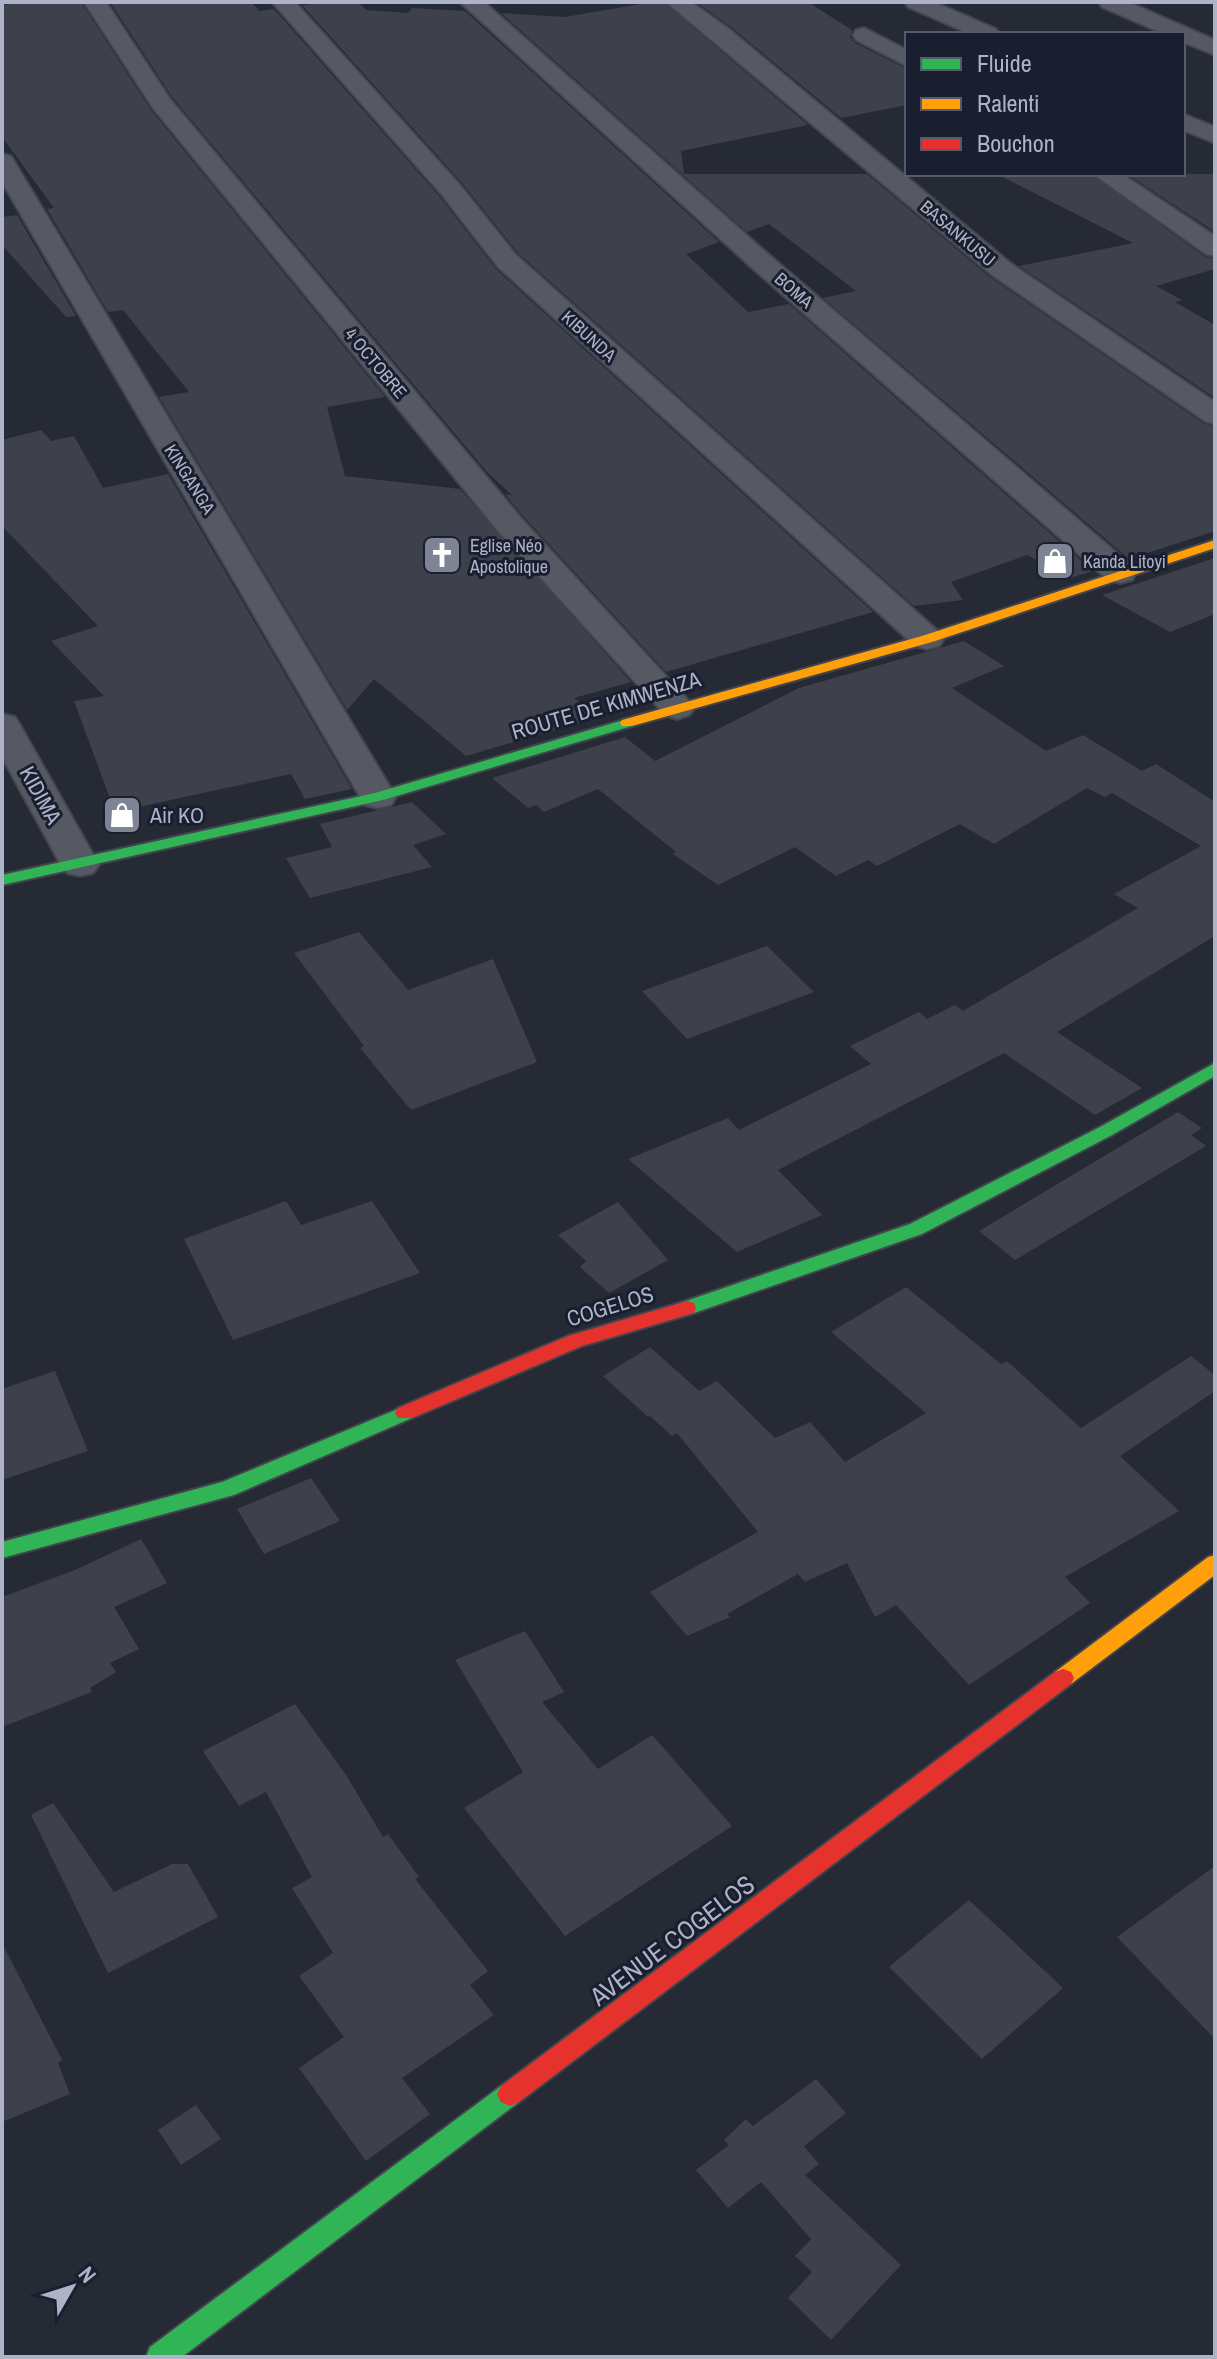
<svg xmlns="http://www.w3.org/2000/svg" width="1217" height="2359" font-family="'Archivo Narrow',sans-serif">
<style>
.building{fill:#3e414b}
.lines{fill:none;stroke-linecap:round;stroke-linejoin:round}
.street-casing{stroke:#42454e;stroke-width:4}
.fast-casing{stroke:#42454e;stroke-width:4}
.slow-casing{stroke:#42454e;stroke-width:4}
.jam-casing{stroke:#42454e;stroke-width:4}
.street{fill:#565963;fill-rule:evenodd}
.fast{fill:#30b455;fill-rule:evenodd}
.slow{fill:#ff9f0a;fill-rule:evenodd}
.jam{fill:#e5322d;fill-rule:evenodd}
.labels{text-anchor:middle;dominant-baseline:central;stroke-width:6;stroke-linejoin:round;paint-order:stroke}
.far-street-label{font-size:18px;fill:#aeb4c7;stroke:#191f2f}
.far-poi-label{font-size:18px;fill:#aeb4c7;stroke:#191f2f;text-anchor:start}
.street-label{font-size:22px;fill:#aeb4c7;stroke:#191f2f}
.poi-label{font-size:22px;fill:#aeb4c7;stroke:#191f2f;text-anchor:start}
.near-street-label{font-size:26px;fill:#aeb4c7;stroke:#191f2f}
</style>
<rect width="100%" height="100%" fill="#262a35"/>
<path class="building" d="M 26,2 L 81,2 L 151,110 L 385,397 L 327,407 L 345,476 L 460,489 L 631,682 L 574,698 L 599,717 L 466,756 L 374,679 L 347,710 L 159,397 L 189,392 L 123,310 L 108,312 L 47,209 L 54,208 L 2,137 L 2,5 Z
M 110,2 L 252,2 L 259,11 L 274,9 L 440,197 L 496,269 L 873,612 L 666,672 L 523,516 L 505,494 L 512,495 L 487,472 L 172,97 Z
M 328,2 L 358,2 L 366,10 L 408,13 L 412,8 L 465,11 L 719,242 L 686,254 L 748,312 L 789,304 L 1093,571 L 1070,578 L 1027,555 L 951,582 L 963,600 L 914,606 L 518,253 L 462,183 L 302,5 Z
M 652,2 L 663,2 L 808,125 L 681,151 L 684,174 L 867,174 L 990,277 L 1203,423 L 1215,427 L 1215,531 L 1129,559 L 823,298 L 856,291 L 769,224 L 747,232 L 501,13 L 565,17 Z
M 696,2 L 808,2 L 852,30 L 850,37 L 855,43 L 907,69 L 907,105 L 841,118 L 731,27 Z
M 997,174 L 1090,174 L 1204,256 L 1215,259 L 1215,269 L 1156,286 L 1182,300 L 1175,302 L 1215,325 L 1215,398 L 1019,266 L 1133,243 Z
M 1127,174 L 1215,174 L 1215,232 Z
M 17,215 L 76,316 L 66,317 L 2,245 L 2,217 Z
M 41,430 L 51,441 L 74,436 L 103,488 L 168,474 L 352,789 L 305,799 L 291,774 L 115,812 L 74,701 L 104,696 L 51,641 L 98,626 L 2,526 L 2,440 Z
M 1215,558 L 1215,614 L 1170,632 L 1102,595 Z
M 964,641 L 1004,666 L 952,688 L 1046,751 L 1083,735 L 1142,771 L 1156,764 L 1215,802 L 1215,936 L 1057,1032 L 1142,1088 L 1095,1115 L 1004,1053 L 778,1170 L 822,1215 L 737,1252 L 628,1159 L 728,1118 L 739,1130 L 871,1064 L 850,1046 L 919,1012 L 927,1019 L 955,1005 L 963,1011 L 1138,908 L 1114,894 L 1201,846 L 1112,793 L 1105,797 L 1087,788 L 994,844 L 960,824 L 877,866 L 868,860 L 836,876 L 795,847 L 718,885 L 673,854 L 676,852 L 598,789 L 544,812 L 536,805 L 528,808 L 492,778 L 625,737 L 655,761 L 799,688 Z
M 412,802 L 446,834 L 413,845 L 432,867 L 310,898 L 286,858 L 332,847 L 320,824 Z
M 359,932 L 408,990 L 493,959 L 537,1062 L 411,1110 L 360,1048 L 364,1046 L 294,953 Z
M 767,946 L 814,992 L 687,1039 L 642,991 Z
M 1178,1112 L 1202,1128 L 1191,1135 L 1206,1146 L 1015,1260 L 979,1231 Z
M 286,1201 L 301,1225 L 372,1201 L 420,1273 L 233,1340 L 184,1239 Z
M 618,1202 L 668,1260 L 609,1293 L 580,1267 L 586,1261 L 558,1235 Z
M 906,1287 L 1001,1364 L 1007,1361 L 1081,1428 L 1191,1356 L 1215,1375 L 1215,1391 L 1120,1456 L 1179,1511 L 1065,1577 L 1090,1603 L 969,1685 L 896,1605 L 875,1617 L 847,1563 L 805,1582 L 798,1574 L 727,1614 L 730,1617 L 687,1636 L 650,1592 L 758,1532 L 677,1433 L 672,1436 L 650,1416 L 648,1417 L 603,1376 L 650,1347 L 699,1391 L 717,1381 L 775,1438 L 810,1422 L 845,1462 L 926,1413 L 831,1332 Z
M 55,1371 L 88,1451 L 2,1480 L 2,1389 Z
M 311,1478 L 340,1521 L 264,1554 L 237,1509 Z
M 141,1539 L 167,1583 L 114,1607 L 139,1649 L 110,1663 L 116,1672 L 90,1688 L 92,1692 L 2,1727 L 2,1597 L 75,1570 Z
M 525,1631 L 564,1692 L 542,1702 L 598,1769 L 652,1735 L 732,1826 L 565,1936 L 464,1808 L 523,1772 L 455,1660 Z
M 295,1704 L 346,1775 L 383,1837 L 388,1834 L 419,1877 L 415,1879 L 488,1971 L 470,1985 L 494,2015 L 402,2078 L 430,2114 L 366,2161 L 299,2068 L 344,2037 L 299,1976 L 333,1953 L 292,1888 L 312,1877 L 266,1792 L 239,1806 L 203,1751 Z
M 53,1803 L 114,1892 L 172,1864 L 188,1864 L 218,1917 L 108,1973 L 31,1815 Z
M 1215,1866 L 1215,2039 L 1117,1937 Z
M 969,1900 L 1063,1988 L 982,2059 L 889,1967 Z
M 2,1943 L 62,2060 L 58,2063 L 70,2094 L 2,2122 Z
M 816,2079 L 846,2113 L 804,2146 L 819,2164 L 805,2175 L 901,2265 L 831,2340 L 788,2298 L 812,2272 L 795,2256 L 811,2239 L 761,2182 L 728,2208 L 696,2170 L 729,2145 L 724,2140 L 746,2119 L 753,2126 Z
M 196,2105 L 221,2139 L 181,2165 L 158,2130 Z"/>
<g class="lines">
<g class="street-casing">
<path id="street" d="M 84,2 L 106,2 L 170,99 L 521,518 L 689,701 L 695,708 L 689,715 L 677,719 L 665,715 L 499,532 L 153,108 Z
M 272,2 L 295,2 L 460,185 L 516,255 L 939,632 L 944,639 L 939,646 L 927,649 L 915,646 L 498,267 L 442,195 Z
M 460,2 L 484,2 L 768,254 L 1132,566 L 1136,573 L 1132,580 L 1120,583 L 1108,580 L 750,266 Z
M 666,2 L 691,2 L 729,29 L 1010,263 L 1215,402 L 1215,424 L 1205,421 L 992,275 Z
M 905,2 L 934,2 L 996,29 L 999,34 L 970,34 L 908,7 Z
M 1099,2 L 1128,2 L 1215,40 L 1215,55 L 1183,42 L 1183,34 L 1164,34 L 1102,7 Z
M 864,28 L 907,50 L 907,66 L 856,40 L 853,35 L 856,30 Z
M 1183,114 L 1215,127 L 1215,143 L 1183,130 Z
M 2,154 L 11,156 L 14,161 L 396,797 L 391,805 L 378,808 L 365,805 L 360,797 L 2,182 Z
M 1093,174 L 1122,174 L 1215,236 L 1215,256 L 1206,254 Z
M 2,714 L 15,717 L 20,725 L 99,865 L 93,873 L 80,876 L 67,873 L 61,865 L 2,757 Z"/>
</g>
<g class="fast-casing">
<path id="fast" d="M 627,719 L 632,720 L 632,726 L 383,800 L 2,885 L 2,875 L 375,793 Z
M 1215,1063 L 1215,1076 L 1112,1135 L 922,1234 L 694,1313 L 680,1313 L 678,1308 L 680,1303 L 910,1224 L 1100,1127 Z
M 405,1406 L 412,1408 L 415,1413 L 412,1418 L 234,1495 L 2,1558 L 2,1542 L 222,1482 Z
M 510,2082 L 519,2086 L 523,2094 L 519,2102 L 182,2357 L 146,2357 L 150,2347 L 501,2086 Z"/>
</g>
<g class="slow-casing">
<path id="slow" d="M 1215,540 L 1215,548 L 932,642 L 632,726 L 622,726 L 620,723 L 622,720 L 922,636 Z
M 1215,1555 L 1215,1575 L 1071,1684 L 1063,1687 L 1055,1684 L 1052,1678 L 1055,1672 L 1208,1557 Z"/>
</g>
<g class="jam-casing">
<path id="jam" d="M 687,1301 L 694,1303 L 696,1308 L 694,1313 L 582,1346 L 412,1418 L 398,1418 L 395,1413 L 398,1408 L 568,1336 Z
M 1063,1669 L 1071,1672 L 1074,1678 L 1071,1684 L 519,2102 L 510,2106 L 501,2102 L 497,2094 L 501,2086 L 1055,1672 Z"/>
</g>
<use href="#street" class="street"/>
<use href="#fast" class="fast"/>
<use href="#slow" class="slow"/>
<use href="#jam" class="jam"/>
</g>
<defs>
<g id="church-square" transform="scale(2)"><rect x="-9" y="-9" width="18" height="18" rx="4" fill="#7e8494" stroke="#191f2f"/><path d="M-1.2-6h2.4v3.5h3.3v2.4h-3.3V6h-2.4V-.1h-3.3v-2.4h3.3Z" fill="#fff"/></g>
<g id="shop-square" transform="scale(2)"><rect x="-9" y="-9" width="18" height="18" rx="4" fill="#7e8494" stroke="#191f2f"/><path d="M-5-2.5h2.3a2.7 3.5 0 0 1 5.4 0H5L5.5 6h-11ZM-1.5-2.5h3a1.5 2.3 0 0 0-3 0Z" fill="#fff"/></g>
</defs>
<g fill-rule="evenodd">
<use href="#church-square" x="442" y="555"/>
<use href="#shop-square" x="1055" y="561"/>
<use href="#shop-square" x="122" y="815"/>
</g>
<g class="labels">
<g class="far-street-label">
<text transform="translate(958 233) rotate(40)">BASANKUSU</text>
<text transform="translate(794 290) rotate(41)">BOMA</text>
<text transform="translate(589 336) rotate(42)">KIBUNDA</text>
<text transform="translate(376 363) rotate(50)">4 OCTOBRE</text>
<text transform="translate(190 479) rotate(58)">KINGANGA</text>
</g>
<g class="far-poi-label">
<text x="470" y="545">Eglise Néo<tspan x="470" dy="21">Apostolique</tspan></text>
<text x="1083" y="561">Kanda Litoyi</text>
</g>
<g class="street-label">
<text transform="translate(606 705) rotate(-16)">ROUTE DE KIMWENZA</text>
<text transform="translate(41 795) rotate(61)">KIDIMA</text>
<text transform="translate(610 1306) rotate(-17)">COGELOS</text>
</g>
<g class="poi-label">
<text x="150" y="815">Air KO</text>
</g>
<g class="near-street-label">
<text transform="translate(672 1940) rotate(-37)">AVENUE COGELOS</text>
</g>
</g>
<rect width="1217" height="2359" fill="none" stroke="#aeb4c7" stroke-width="8"/>
<rect x="905" y="32" width="280" height="144" fill="#191f2f" stroke="#555b6c" stroke-width="2"/>
<rect x="921" y="58" width="40" height="12" fill="#30b455" stroke="#555b6c" stroke-width="2"/>
<text x="977" y="72" font-size="24" fill="#aeb4c7">Fluide</text>
<rect x="921" y="98" width="40" height="12" fill="#ff9f0a" stroke="#555b6c" stroke-width="2"/>
<text x="977" y="112" font-size="24" fill="#aeb4c7">Ralenti</text>
<rect x="921" y="138" width="40" height="12" fill="#e5322d" stroke="#555b6c" stroke-width="2"/>
<text x="977" y="152" font-size="24" fill="#aeb4c7">Bouchon</text>
<g transform="translate(72 2287) rotate(51)" stroke="#191f2f" stroke-width="6" paint-order="stroke">
<path d="M0-6L14 30L0 20L-14 30Z" fill="#aeb4c7"/>
<text y="-12" font-size="22" font-weight="bold" text-anchor="middle" fill="#aeb4c7">N</text>
</g>
</svg>
